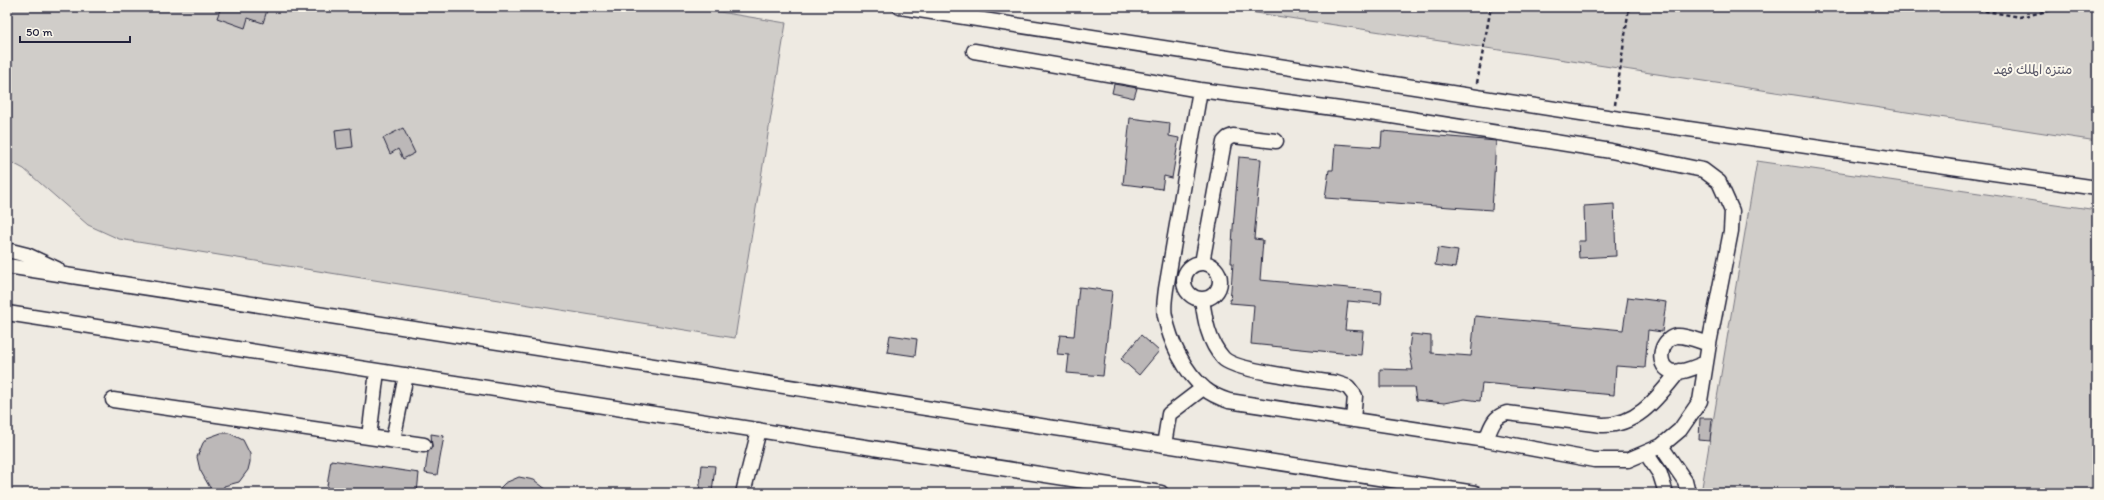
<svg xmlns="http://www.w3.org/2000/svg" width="2104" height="500" font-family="Itim,'Playpen Sans Arabic',sans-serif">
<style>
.green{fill:#d0cdc9;stroke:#797882}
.building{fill:#bcb8b8;stroke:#22223b}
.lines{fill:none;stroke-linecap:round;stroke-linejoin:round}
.minor-casing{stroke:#22223b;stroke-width:17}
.path{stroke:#22223b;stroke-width:2.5;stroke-dasharray:4 3;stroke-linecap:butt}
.minor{stroke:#fbf7ec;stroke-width:14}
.labels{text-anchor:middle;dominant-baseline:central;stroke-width:4;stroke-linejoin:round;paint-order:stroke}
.park-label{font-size:13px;fill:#565566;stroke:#fbf7ec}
</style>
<rect width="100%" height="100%" fill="#eeeae2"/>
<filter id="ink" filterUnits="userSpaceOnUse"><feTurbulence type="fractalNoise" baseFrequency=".025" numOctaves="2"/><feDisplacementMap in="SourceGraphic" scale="8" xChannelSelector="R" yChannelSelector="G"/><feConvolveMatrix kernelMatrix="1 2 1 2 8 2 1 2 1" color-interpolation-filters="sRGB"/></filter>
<g filter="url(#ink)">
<path class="green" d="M 7,7 L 689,7 L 786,23 L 735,338 L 119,239 L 88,225 L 24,169 L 7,160 Z
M 1217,7 L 2097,7 L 2097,141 Z
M 1757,161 L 2097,210 L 2097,493 L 1701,493 Z"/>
<path class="building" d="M 221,7 L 268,7 L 263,23 L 248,18 L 245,28 L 217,18 Z
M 1114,84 L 1137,88 L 1134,98 L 1112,93 Z
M 1130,118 L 1170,123 L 1169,136 L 1179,138 L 1172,178 L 1164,176 L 1162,189 L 1123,184 Z
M 351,128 L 353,147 L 337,149 L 335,130 Z
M 403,128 L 415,153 L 403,159 L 398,149 L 390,154 L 383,138 Z
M 1382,131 L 1496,141 L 1492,210 L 1325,198 L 1329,170 L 1333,170 L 1335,144 L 1381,147 Z
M 1239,157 L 1261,159 L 1254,239 L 1263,240 L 1260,280 L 1382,291 L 1381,304 L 1348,301 L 1345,330 L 1363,331 L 1361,355 L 1251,344 L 1254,305 L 1230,303 L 1233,263 L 1231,263 L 1233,228 Z
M 1614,204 L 1616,256 L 1579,258 L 1578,241 L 1585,241 L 1584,206 Z
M 1438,248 L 1458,251 L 1455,268 L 1435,265 Z
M 1079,287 L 1112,291 L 1103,376 L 1067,373 L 1069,355 L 1057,354 L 1060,335 L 1074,336 Z
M 1628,297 L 1666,302 L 1662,332 L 1648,330 L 1645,368 L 1616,366 L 1614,395 L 1482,383 L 1480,401 L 1465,399 L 1444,403 L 1416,400 L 1414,387 L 1380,387 L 1380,369 L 1413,370 L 1409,349 L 1411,334 L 1431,336 L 1431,353 L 1471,356 L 1475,316 L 1623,330 Z
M 890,335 L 917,339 L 915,356 L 887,352 Z
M 1141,335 L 1159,351 L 1139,375 L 1121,359 Z
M 1700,418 L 1712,418 L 1710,441 L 1699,440 Z
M 221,433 L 229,433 L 243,440 L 250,454 L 250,462 L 248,470 L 239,482 L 224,486 L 223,493 L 213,493 L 200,470 L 197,457 L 203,443 L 207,438 Z
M 431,434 L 444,436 L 437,475 L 425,473 L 428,452 L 432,447 Z
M 331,460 L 419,473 L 417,493 L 326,493 Z
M 702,465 L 715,466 L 712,493 L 699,493 Z
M 519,477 L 534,480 L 551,493 L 495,493 L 505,483 Z"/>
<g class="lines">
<g class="minor-casing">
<path id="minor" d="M 900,7 L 1613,118 L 2097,188
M 974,51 L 1200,90 L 1392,116 L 1611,151 L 1703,170 L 1719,182 L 1732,211 L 1731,231 L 1709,344 L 1700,401 L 1680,430 L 1661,446 L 1628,460 L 1594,460 L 1486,440 L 1229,401 C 1220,398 1212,395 1205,389 C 1184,372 1170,341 1165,316 C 1163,308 1165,297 1166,289 L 1200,90
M 7,250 L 27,255 L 57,269
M 1202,263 L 1224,142 L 1228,138 L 1233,136 L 1276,141
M1184 281a18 18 0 1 1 36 0a18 18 0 1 1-36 0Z
M 7,266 L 1475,493
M 1202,299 C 1205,320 1208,341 1223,358 C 1234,371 1315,380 1336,383 L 1348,387 L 1355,396 L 1353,420
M 7,313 L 1161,493
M 1706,363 C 1697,366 1680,375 1670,371 C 1655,364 1661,339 1676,336 C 1686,335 1699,341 1709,344
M 113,400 L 424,445
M 369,437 L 377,371
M 393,440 L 406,375
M 1486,440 C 1491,427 1493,417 1507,413 L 1602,425 C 1638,426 1658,397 1679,371
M 1164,445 L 1169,414 L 1203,388
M 1661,446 L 1685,481 L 1688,493
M 1646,453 L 1660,474 L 1666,493
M 743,493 L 759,430"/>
</g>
<path class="path" d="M 1898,7 C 1920,13 1940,11 1962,7
M 1964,7 L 2020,17 L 2066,7
M 1477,83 L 1491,7
M 1615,105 L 1629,7"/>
<use href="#minor" class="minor"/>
</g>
</g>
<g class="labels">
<g class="park-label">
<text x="2033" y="69">منتزه الملك فهد</text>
</g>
</g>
<rect width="2104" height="500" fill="none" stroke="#fbf7ec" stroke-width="24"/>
<rect x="12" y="12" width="2080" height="476" fill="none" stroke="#22223b" stroke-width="1.5" filter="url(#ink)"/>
<path d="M20 36v6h110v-6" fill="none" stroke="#22223b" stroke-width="2"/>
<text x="26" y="36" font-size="12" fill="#22223b" stroke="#fbf7ec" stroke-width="3" paint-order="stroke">50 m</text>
</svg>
